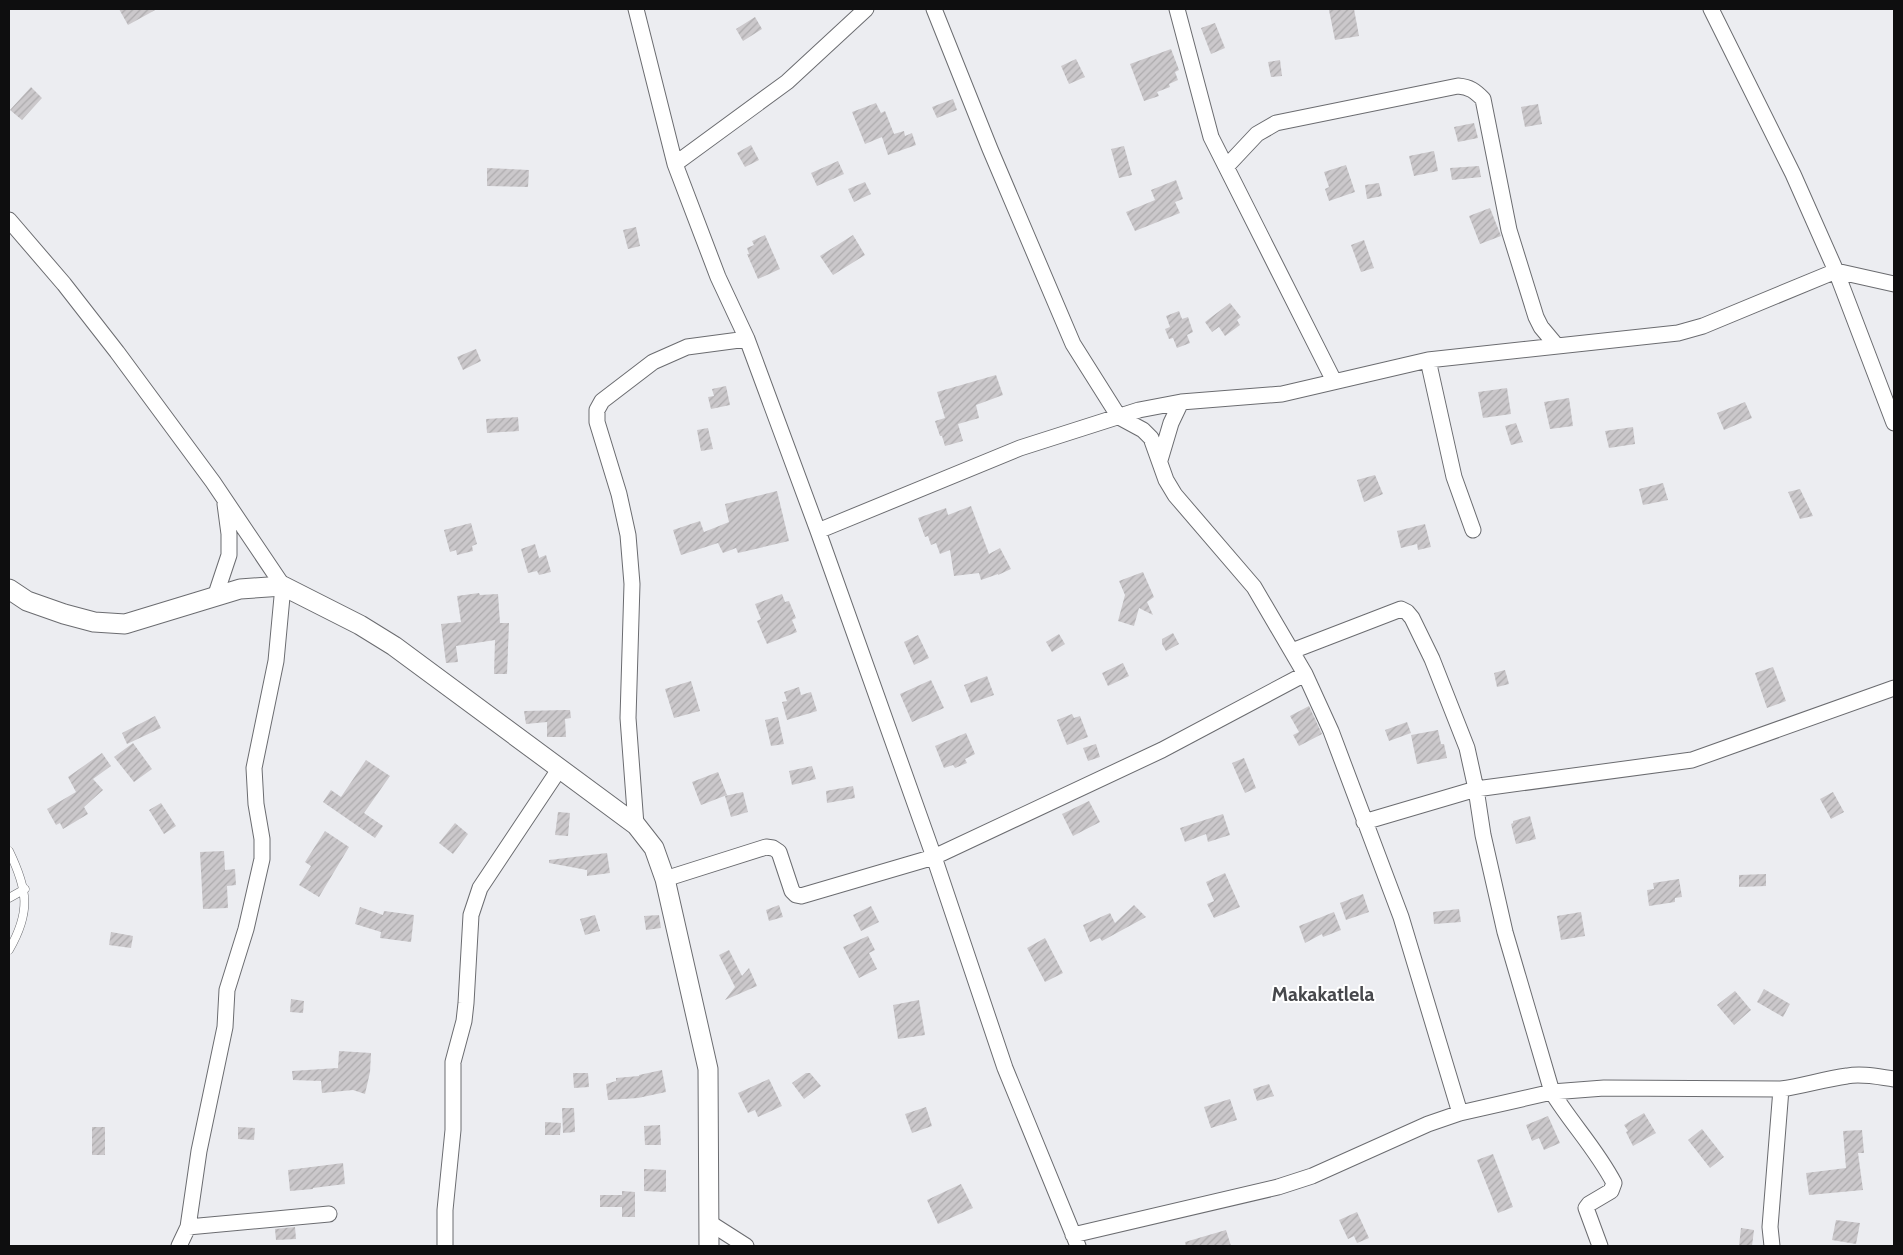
<svg xmlns="http://www.w3.org/2000/svg" width="1903" height="1255" font-family="Cabin,sans-serif">
<style>
.building{fill:url(#building-hatch)}
.lines{fill:none;stroke-linecap:round;stroke-linejoin:round}
.service-casing{stroke:#6b6c70;stroke-width:9}
.minor-casing{stroke:#6b6c70;stroke-width:17}
.tertiary-casing{stroke:#6b6c70;stroke-width:21}
.service{stroke:#fff;stroke-width:8}
.minor{stroke:#fff;stroke-width:15}
.tertiary{stroke:#fff;stroke-width:19}
.labels{text-anchor:middle;dominant-baseline:central;stroke-width:4;stroke-linejoin:round;paint-order:stroke}
.district-label{font-size:20px;font-weight:bold;fill:#47484c;stroke:#fff}
</style>
<defs>
<pattern id="building-hatch" width="6" height="6" patternUnits="userSpaceOnUse" patternTransform="scale(1.25)"><rect width="6" height="6" fill="#cbc8cb"/><path d="M-1 1l2-2M0 6l6-6M5 7l2-2" fill="none" stroke="#adabad"/></pattern>
</defs>
<rect width="100%" height="100%" fill="#ecedf1"/>
<path class="building" d="M 119,9 L 157,9 L 128,25 Z
M 1337,9 L 1354,9 L 1359,36 L 1335,40 L 1329,10 Z
M 755,17 L 762,29 L 743,41 L 736,29 Z
M 1215,23 L 1225,48 L 1211,54 L 1201,28 Z
M 1171,49 L 1179,70 L 1175,72 L 1178,80 L 1169,84 L 1170,87 L 1157,92 L 1159,96 L 1144,101 L 1130,64 Z
M 1076,59 L 1085,77 L 1069,84 L 1061,66 Z
M 1280,60 L 1282,76 L 1271,77 L 1268,62 Z
M 31,87 L 42,98 L 22,120 L 10,110 Z
M 953,99 L 957,110 L 937,118 L 932,107 Z
M 876,103 L 881,113 L 885,111 L 894,134 L 904,131 L 905,136 L 912,133 L 916,145 L 888,155 L 882,137 L 865,144 L 852,112 Z
M 1538,104 L 1542,124 L 1525,127 L 1521,107 Z
M 1474,123 L 1478,138 L 1458,142 L 1454,127 Z
M 751,145 L 759,160 L 745,167 L 737,153 Z
M 1124,146 L 1132,175 L 1119,178 L 1111,149 Z
M 1434,151 L 1438,171 L 1414,176 L 1409,156 Z
M 838,161 L 844,174 L 817,186 L 811,173 Z
M 1346,165 L 1355,192 L 1329,201 L 1325,189 L 1329,187 L 1324,172 Z
M 1479,166 L 1481,177 L 1452,180 L 1450,168 Z
M 487,168 L 529,170 L 528,187 L 487,186 Z
M 1176,180 L 1183,199 L 1175,202 L 1180,213 L 1135,231 L 1126,212 L 1155,200 L 1151,190 Z
M 865,182 L 871,194 L 854,202 L 848,189 Z
M 1379,183 L 1382,196 L 1367,199 L 1365,185 Z
M 1490,208 L 1501,236 L 1480,244 L 1469,216 Z
M 636,227 L 640,246 L 628,249 L 623,230 Z
M 765,235 L 780,269 L 758,279 L 747,254 L 749,254 L 747,248 L 754,245 L 752,241 Z
M 853,235 L 865,255 L 833,275 L 820,256 Z
M 1364,240 L 1374,268 L 1361,272 L 1351,245 Z
M 1230,303 L 1241,317 L 1237,320 L 1240,325 L 1225,336 L 1219,327 L 1212,332 L 1205,322 Z
M 1179,311 L 1182,319 L 1188,317 L 1193,332 L 1187,335 L 1190,343 L 1177,348 L 1173,338 L 1169,339 L 1165,329 L 1170,327 L 1166,316 Z
M 476,349 L 481,361 L 463,370 L 457,357 Z
M 996,375 L 1003,395 L 976,405 L 979,418 L 958,424 L 963,441 L 945,446 L 942,436 L 940,436 L 935,421 L 945,418 L 937,392 Z
M 726,386 L 730,405 L 711,409 L 708,397 L 714,396 L 712,389 Z
M 1507,388 L 1511,414 L 1483,418 L 1478,392 Z
M 1569,398 L 1573,426 L 1550,429 L 1544,402 Z
M 1745,402 L 1752,418 L 1724,430 L 1717,413 Z
M 518,417 L 519,431 L 487,433 L 486,419 Z
M 1516,423 L 1523,442 L 1511,445 L 1505,426 Z
M 1633,427 L 1635,444 L 1609,448 L 1605,431 Z
M 708,428 L 713,449 L 701,451 L 697,430 Z
M 1375,475 L 1383,494 L 1364,502 L 1357,480 Z
M 1663,483 L 1668,500 L 1643,505 L 1639,489 Z
M 1800,489 L 1813,516 L 1800,519 L 1788,492 Z
M 777,491 L 789,541 L 738,553 L 736,548 L 723,553 L 718,543 L 681,555 L 673,530 L 700,521 L 704,532 L 729,522 L 725,504 Z
M 971,506 L 989,554 L 1000,548 L 1011,569 L 998,575 L 998,574 L 981,580 L 979,573 L 954,576 L 950,550 L 940,554 L 936,543 L 931,545 L 928,536 L 925,537 L 918,518 L 946,508 L 948,515 Z
M 471,523 L 477,544 L 472,546 L 473,551 L 457,555 L 456,550 L 450,552 L 444,530 Z
M 1425,524 L 1431,547 L 1418,550 L 1417,544 L 1401,548 L 1397,531 Z
M 535,544 L 539,558 L 546,555 L 551,572 L 539,575 L 537,571 L 528,573 L 521,549 Z
M 1143,572 L 1154,597 L 1147,602 L 1153,615 L 1139,608 L 1134,626 L 1118,621 L 1125,595 L 1119,581 Z
M 479,593 L 480,595 L 498,594 L 500,623 L 509,623 L 507,674 L 494,674 L 495,640 L 456,646 L 458,662 L 446,663 L 441,624 L 461,622 L 457,596 Z
M 782,594 L 785,602 L 789,601 L 796,618 L 792,620 L 797,632 L 767,644 L 757,621 L 761,619 L 755,604 Z
M 1173,633 L 1179,644 L 1166,651 L 1162,644 L 1162,639 Z
M 1059,634 L 1065,644 L 1052,652 L 1046,642 Z
M 918,635 L 929,658 L 914,665 L 904,642 Z
M 1123,663 L 1129,676 L 1108,686 L 1102,673 Z
M 1773,667 L 1786,701 L 1767,708 L 1755,673 Z
M 1505,670 L 1509,684 L 1497,687 L 1494,673 Z
M 987,676 L 994,695 L 971,703 L 964,685 Z
M 931,680 L 944,708 L 912,722 L 900,694 Z
M 691,681 L 700,711 L 674,718 L 665,689 Z
M 799,687 L 801,695 L 811,692 L 817,711 L 787,720 L 782,702 L 787,701 L 784,692 Z
M 1309,706 L 1322,734 L 1299,746 L 1293,735 L 1299,732 L 1290,716 Z
M 565,710 L 570,710 L 571,718 L 565,719 L 566,737 L 547,737 L 547,722 L 526,724 L 524,711 Z
M 1072,714 L 1074,718 L 1080,716 L 1088,737 L 1067,745 L 1057,720 Z
M 155,716 L 161,728 L 127,744 L 122,733 Z
M 778,717 L 784,744 L 771,746 L 765,720 Z
M 1407,722 L 1411,733 L 1389,741 L 1385,730 Z
M 1438,730 L 1441,744 L 1444,744 L 1447,758 L 1417,764 L 1411,735 Z
M 966,733 L 975,754 L 965,759 L 967,763 L 955,768 L 953,765 L 944,768 L 935,746 Z
M 133,743 L 152,769 L 134,782 L 114,757 Z
M 1096,744 L 1100,757 L 1088,761 L 1083,748 Z
M 102,753 L 111,766 L 93,779 L 103,790 L 84,807 L 88,814 L 63,829 L 60,823 L 56,825 L 47,809 L 76,792 L 68,777 Z
M 1244,758 L 1256,788 L 1245,793 L 1232,763 Z
M 366,760 L 390,776 L 364,813 L 383,826 L 375,838 L 323,802 L 331,790 L 341,797 Z
M 812,766 L 816,779 L 792,785 L 789,771 Z
M 718,772 L 727,795 L 701,805 L 692,782 Z
M 853,786 L 855,798 L 827,803 L 826,791 Z
M 743,792 L 748,812 L 731,817 L 725,796 Z
M 1833,792 L 1844,812 L 1831,819 L 1820,799 Z
M 1089,801 L 1100,822 L 1073,836 L 1062,814 Z
M 161,803 L 176,826 L 164,834 L 149,810 Z
M 558,812 L 570,813 L 568,836 L 555,835 Z
M 1223,814 L 1230,835 L 1208,842 L 1206,834 L 1185,842 L 1180,828 Z
M 1530,816 L 1536,839 L 1516,844 L 1511,824 L 1513,823 L 1513,821 Z
M 455,823 L 468,834 L 453,854 L 439,843 Z
M 325,831 L 349,847 L 319,897 L 299,885 L 311,866 L 305,862 Z
M 224,851 L 225,870 L 235,869 L 236,885 L 227,886 L 228,908 L 203,909 L 200,852 Z
M 607,853 L 610,873 L 587,876 L 587,870 L 549,863 L 549,860 Z
M 1225,873 L 1240,907 L 1214,918 L 1207,904 L 1214,901 L 1206,882 Z
M 1766,874 L 1766,886 L 1739,887 L 1739,875 Z
M 1679,879 L 1682,897 L 1675,898 L 1675,902 L 1649,906 L 1647,890 L 1654,889 L 1653,883 Z
M 1363,894 L 1369,912 L 1346,920 L 1340,903 Z
M 779,905 L 783,917 L 769,921 L 766,910 Z
M 1134,905 L 1146,917 L 1102,941 L 1100,938 L 1090,942 L 1083,925 L 1110,913 L 1115,923 Z
M 871,906 L 879,922 L 861,931 L 853,915 Z
M 360,907 L 383,915 L 384,911 L 414,915 L 411,942 L 380,938 L 381,932 L 355,924 Z
M 1459,909 L 1461,922 L 1434,924 L 1433,912 Z
M 1334,912 L 1341,930 L 1323,937 L 1322,934 L 1305,943 L 1299,926 Z
M 1581,912 L 1585,936 L 1561,940 L 1557,916 Z
M 595,915 L 600,931 L 585,935 L 580,919 Z
M 659,915 L 661,928 L 646,930 L 644,916 Z
M 111,932 L 133,936 L 131,948 L 109,945 Z
M 868,936 L 875,950 L 869,953 L 877,969 L 859,978 L 843,947 Z
M 1045,938 L 1063,973 L 1045,982 L 1027,948 Z
M 729,950 L 742,976 L 749,968 L 757,986 L 725,1000 L 735,987 L 719,955 Z
M 1764,989 L 1790,1004 L 1783,1017 L 1757,1002 Z
M 1735,991 L 1751,1010 L 1734,1025 L 1717,1005 Z
M 291,999 L 304,1001 L 303,1013 L 290,1012 Z
M 919,1000 L 925,1035 L 898,1039 L 893,1005 Z
M 339,1051 L 371,1053 L 370,1072 L 365,1094 L 353,1090 L 322,1093 L 321,1081 L 293,1080 L 292,1071 L 338,1068 Z
M 662,1070 L 666,1092 L 638,1098 L 608,1100 L 606,1084 L 616,1081 L 616,1078 L 639,1076 L 639,1075 Z
M 573,1073 L 588,1073 L 589,1087 L 574,1088 Z
M 806,1073 L 810,1073 L 821,1086 L 804,1099 L 792,1083 Z
M 769,1079 L 782,1106 L 758,1117 L 755,1110 L 748,1113 L 738,1093 Z
M 1269,1084 L 1274,1096 L 1257,1101 L 1253,1089 Z
M 1230,1099 L 1237,1120 L 1211,1128 L 1204,1107 Z
M 926,1107 L 932,1126 L 912,1133 L 905,1114 Z
M 562,1108 L 574,1108 L 575,1132 L 563,1133 Z
M 1644,1113 L 1656,1133 L 1633,1146 L 1626,1132 L 1628,1131 L 1624,1125 Z
M 1548,1116 L 1560,1143 L 1544,1150 L 1539,1138 L 1532,1141 L 1526,1125 Z
M 545,1122 L 561,1123 L 560,1135 L 545,1135 Z
M 660,1125 L 661,1145 L 645,1145 L 644,1126 Z
M 92,1127 L 105,1127 L 105,1155 L 92,1155 Z
M 238,1127 L 255,1128 L 254,1140 L 238,1139 Z
M 1702,1129 L 1724,1157 L 1710,1168 L 1688,1140 Z
M 1862,1130 L 1864,1153 L 1858,1153 L 1863,1190 L 1809,1195 L 1806,1173 L 1846,1168 L 1843,1131 Z
M 1493,1154 L 1513,1207 L 1498,1213 L 1477,1160 Z
M 343,1163 L 345,1184 L 313,1188 L 313,1189 L 290,1191 L 288,1170 Z
M 644,1169 L 666,1170 L 666,1192 L 644,1191 Z
M 961,1184 L 973,1208 L 938,1224 L 927,1200 Z
M 622,1191 L 635,1192 L 635,1217 L 622,1217 L 622,1207 L 600,1207 L 600,1195 L 622,1195 Z
M 1357,1212 L 1369,1238 L 1357,1243 L 1354,1236 L 1348,1239 L 1339,1220 Z
M 1836,1220 L 1860,1223 L 1856,1244 L 1832,1240 Z
M 295,1227 L 296,1239 L 276,1240 L 275,1229 Z
M 1741,1228 L 1754,1230 L 1752,1246 L 1739,1246 Z
M 1226,1230 L 1231,1246 L 1186,1246 L 1185,1242 Z"/>
<g class="lines">
<g class="service-casing">
<path id="service" d="M 9,851 C 28,890 31,912 9,950
M 9,898 L 25,889"/>
</g>
<g class="minor-casing">
<path id="minor" d="M 636,9 L 675,164 L 718,277 L 747,339 L 818,531 L 934,857 L 1005,1068 L 1078,1246
M 934,9 L 990,149 L 1073,344 L 1119,417 L 1143,430 L 1151,438 L 1166,480 L 1175,495 L 1254,587 L 1305,674 L 1331,731 L 1401,917 L 1460,1113
M 1177,9 L 1211,137 L 1334,381
M 1711,9 L 1793,174 L 1836,271 L 1894,423
M 675,164 L 787,82 L 866,9
M 1226,167 L 1257,134 L 1276,123 L 1458,86 C 1470,87 1475,91 1483,99 L 1509,230 L 1536,317 L 1541,327 L 1556,345
M 9,220 L 64,284 L 117,352 L 213,482 L 283,586 L 276,661 L 254,768 L 256,804 L 262,839 L 262,859 L 246,929 L 227,990 L 225,1027 L 199,1151 L 188,1227 L 179,1246
M 1428,360 L 1454,477 L 1473,530
M 1160,460 L 1171,423 L 1181,402
M 818,531 L 1020,448 L 1139,410 L 1181,402 L 1282,394 L 1428,360 L 1678,333 L 1703,326 L 1836,271 L 1894,284
M 215,597 L 229,555 L 229,534 L 225,504
M 1292,651 L 1401,609 L 1407,612 L 1412,618 L 1432,659 L 1467,748 L 1476,789 L 1483,835 L 1505,932 L 1552,1092 C 1571,1123 1597,1150 1614,1183 L 1611,1191 L 1589,1204 L 1586,1208 L 1600,1246
M 1364,822 L 1476,789 L 1692,760 L 1894,688
M 636,825 L 628,718 L 632,584 L 628,535 L 619,494 L 597,422 L 597,410 L 602,401 L 653,362 L 687,347 L 747,339
M 665,879 L 766,847 L 773,848 L 779,852 L 792,891 L 796,895 L 801,896 L 934,857 L 1162,750 L 1305,674
M 710,1223 L 746,1246
M 188,1227 L 329,1214
M 1073,1235 L 1278,1187 L 1312,1176 L 1428,1124 L 1460,1113 L 1552,1092 L 1604,1088 L 1781,1089 C 1803,1086 1824,1079 1847,1076 C 1862,1073 1879,1077 1894,1079
M 445,1246 L 445,1210 L 453,1130 L 453,1062 L 464,1021 L 466,1003 L 471,915 L 480,888 L 560,768
M 1772,1246 L 1770,1227 L 1781,1089"/>
</g>
<g class="tertiary-casing">
<path id="tertiary" d="M 9,589 L 27,601 L 64,614 L 94,622 L 125,624 L 240,589 L 283,586 L 360,625 L 394,646 L 636,825 L 654,848 L 665,879 L 708,1069 L 709,1246"/>
</g>
<use href="#service" class="service"/>
<use href="#minor" class="minor"/>
<use href="#tertiary" class="tertiary"/>
</g>
<g class="labels">
<g class="district-label">
<text x="1323" y="994">Makakatlela</text>
</g>
</g>
<rect width="1903" height="1255" fill="none" stroke="#0e0e0f" stroke-width="20"/>
</svg>
